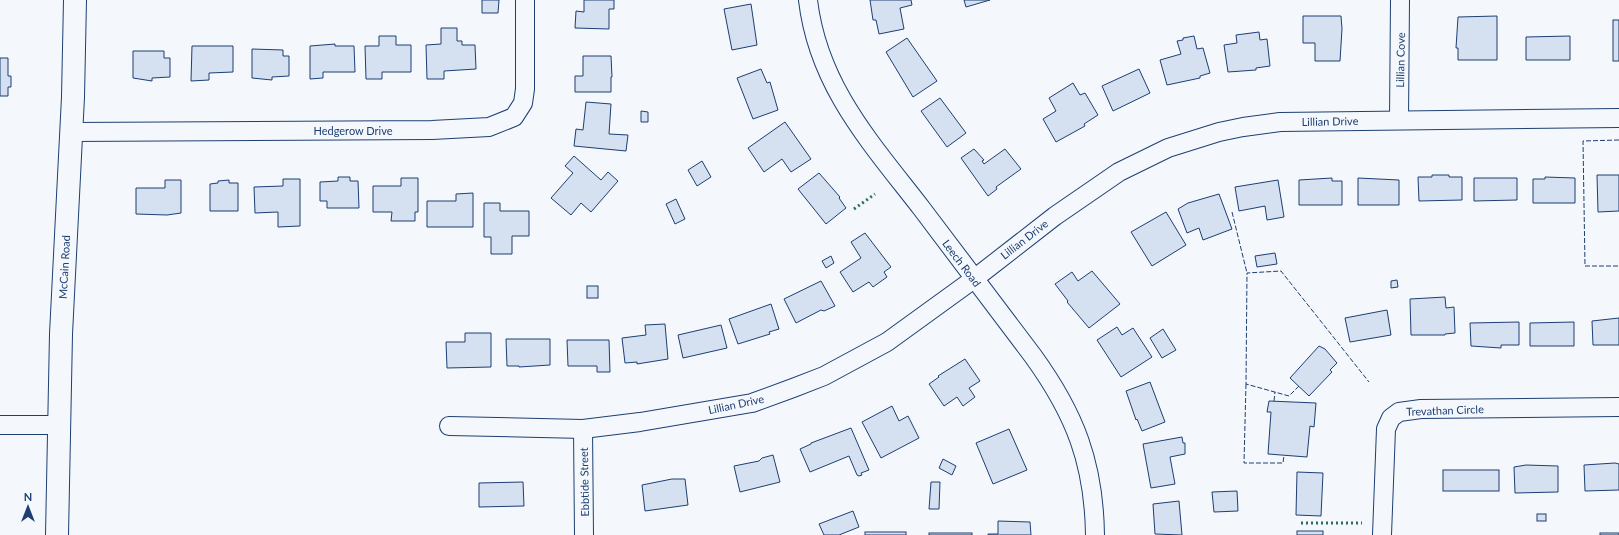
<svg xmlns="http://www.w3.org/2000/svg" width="1619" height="535" viewBox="0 0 1619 535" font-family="Lato,sans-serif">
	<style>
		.building { fill: #d5e0f0; stroke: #1d3f73 }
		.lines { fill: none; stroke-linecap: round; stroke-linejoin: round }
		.minor-casing { stroke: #1d3f73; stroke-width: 20 }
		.tertiary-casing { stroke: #1d3f73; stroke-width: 24 }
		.minor { stroke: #f4f7fb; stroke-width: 18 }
		.tertiary { stroke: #f4f7fb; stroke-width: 22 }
		.hedge { stroke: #2c6c60; stroke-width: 3; stroke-dasharray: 2 3; stroke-linecap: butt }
		.fence { stroke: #1d3f73; stroke-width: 1; stroke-dasharray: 5 2; stroke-linecap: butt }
		.labels { text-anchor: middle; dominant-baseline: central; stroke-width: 3; stroke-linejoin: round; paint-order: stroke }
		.street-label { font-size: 11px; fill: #1d3f73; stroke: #f4f7fb }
	</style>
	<rect width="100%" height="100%" fill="#f4f7fb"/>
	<g class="building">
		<path d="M482,0H499L498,13H482Z"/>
		<path d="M584,0H614V9H609V29L575,28L576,11L584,12Z"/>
		<path d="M870,0H911L912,5L900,8L904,29L879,34L876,20H873Z"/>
		<path d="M964,0H990L966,7Z"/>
		<path d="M751,4L757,45L732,50L724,9Z"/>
		<path d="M1303,16H1341L1342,29L1340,61H1315V43H1303Z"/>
		<path d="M1497,16V60H1458V48H1456L1458,17Z"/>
		<rect x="1613" y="20" width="6" height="41"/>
		<path d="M441,28H457V41H462V45H475L476,69L444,71V79H427L426,45L441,44Z"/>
		<path d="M1259,32L1260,40L1267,39L1270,66L1256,68V70L1228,72L1224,45L1237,43L1236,35Z"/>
		<path d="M379,36H396V45H411V72H382V79H366L365,46H379Z"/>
		<path d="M1194,36L1197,49L1203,48L1210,73L1200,76V78L1167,85L1160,60L1181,54L1177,41L1183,40V38Z"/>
		<path d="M1570,36V60H1526V37Z"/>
		<path d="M907,38L937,81L913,97L886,52Z"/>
		<path d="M335,44V46H354L355,72H323V78L310,79V46Z"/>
		<path d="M192,46H233V72L209,73V80L191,81Z"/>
		<path d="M252,49L283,50V56H289V76L272,77V80L252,78Z"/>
		<path d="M133,51H164V58H170V77L152,78V81L133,78Z"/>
		<path d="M583,56H611L612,77H611V92H575V76H583Z"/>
		<path d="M0,58H8V76H11V87H8V96H0Z"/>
		<path d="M761,69L767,83L770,82L778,110L753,119L737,78Z"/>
		<path d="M1139,69L1150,93L1113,111L1102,86Z"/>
		<path d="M1073,83L1080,95L1085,93L1098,115L1084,124L1085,126L1056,142L1043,119L1056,111L1049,98Z"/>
		<path d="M940,98L966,133L947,147L921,111Z"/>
		<path d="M586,102L611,104L609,134L628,135L626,151L574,146L576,129L583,130Z"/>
		<path d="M641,111L648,112V122H641Z"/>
		<path d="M785,122L811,159L791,172L782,159L764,172L748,148Z"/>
		<path d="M974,149L984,160L982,161L984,164L1005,149L1021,169L996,187L997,189L988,196L961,158Z"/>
		<path d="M574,156L601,180L608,172L618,181L591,212L581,203L571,215L551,198L573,173L565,166Z"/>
		<path d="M702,161L711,177L697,186L688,170Z"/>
		<path d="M819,173L840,197L839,198L846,208L826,224L798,189Z"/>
		<path d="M1432,175H1449V177H1462V200L1419,201L1418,177H1432Z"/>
		<path d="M1597,175H1619V211L1598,212Z"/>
		<path d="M338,177H350V181H358L359,208H327V201H320V182L338,181Z"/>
		<path d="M1545,177L1575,178V203H1533V179H1545Z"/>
		<path d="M401,178H418V212H415V221H391L392,212H373V186H401Z"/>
		<path d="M1332,178V181H1342V205H1299V180Z"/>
		<path d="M1358,178L1399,180V205H1358Z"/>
		<path d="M1474,178H1517V200L1474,201Z"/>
		<path d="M283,179H300V226L278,227V212L255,213L254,187L283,186Z"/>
		<path d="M165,180H181V213L167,215L136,214V188H165Z"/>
		<path d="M229,180V183H238V211H210V184L218,183V181Z"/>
		<path d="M1278,180L1284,217L1267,220L1265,206L1239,211L1235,187Z"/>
		<path d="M473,193V227H427V201H456V194Z"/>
		<path d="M1219,194L1232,229L1203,240L1199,228L1187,233L1178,209L1188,203Z"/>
		<path d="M676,199L685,219L675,224L666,204Z"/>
		<path d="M484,203H500V211H529V236H512V254H491V237H484Z"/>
		<path d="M1166,212L1186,245L1152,266L1131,232Z"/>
		<path d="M865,233L891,267L884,272L887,277L873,287L869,282L853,292L840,272L861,258L851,242Z"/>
		<path d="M1275,253L1277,264L1257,267L1255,256Z"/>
		<path d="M831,256L834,263L826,268L822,261Z"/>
		<path d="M1092,271L1120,304L1089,328L1067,302L1068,301L1055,284L1072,272L1078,281Z"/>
		<path d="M1397,280L1398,287L1391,288V281Z"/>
		<path d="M821,281L835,306L824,311L821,310L796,323L784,299Z"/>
		<rect x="587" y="286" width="11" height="12"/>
		<path d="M1445,297L1446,308L1454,307L1455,333L1445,334V335H1411L1410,299Z"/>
		<path d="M771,304L779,329L769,332L770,334L738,344L729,319Z"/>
		<path d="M1387,310L1391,335L1350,342L1345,318Z"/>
		<path d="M1619,318V345H1593L1592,321Z"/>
		<path d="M1519,322V345H1501V348L1471,346L1470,323Z"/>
		<path d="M1574,322V346H1530V323Z"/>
		<path d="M665,324L668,359L637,364V362L625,363L622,338L646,335L645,325Z"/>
		<path d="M721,325L727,348L683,358L678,335Z"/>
		<path d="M1117,327L1122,335L1133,328L1152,357L1121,377L1097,340Z"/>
		<path d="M1163,329L1176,350L1162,358L1150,338Z"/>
		<path d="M465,333H491V367L447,368L446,342H465Z"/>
		<path d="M506,339H550V365L519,367V366H507Z"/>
		<path d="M567,340H609L610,372H597V366H568Z"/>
		<path d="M1319,346L1325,349L1337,363L1330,370L1332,372L1309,396L1290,378Z"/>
		<path d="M965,359L980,381L969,388L975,397L963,406L957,397L944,406L929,384L939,377L938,376Z"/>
		<path d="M1150,382L1165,422L1142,431L1137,419L1136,420L1126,391Z"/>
		<path d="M1269,401L1316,403L1314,427L1310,426L1307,457L1268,454L1271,412H1267Z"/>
		<path d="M892,406L899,421L908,416L919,438L881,458L862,422Z"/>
		<path d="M851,428L869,470L861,473L862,475L859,476L857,475L849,456L810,472L800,449L811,444V443Z"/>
		<path d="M1009,429L1027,470L993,484L976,443Z"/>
		<path d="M1182,437L1183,443H1185V454L1170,457L1175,484L1151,488L1143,444Z"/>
		<path d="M773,455L780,482L740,492L734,466L759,461L762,458Z"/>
		<path d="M943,459L956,466L952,475L939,468Z"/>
		<path d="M1615,463L1619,464V490L1585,491L1584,465Z"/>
		<path d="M1526,465L1558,466V492L1515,493L1514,467Z"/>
		<rect x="1443" y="470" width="56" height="21"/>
		<path d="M1297,472L1323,473L1321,516L1296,515Z"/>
		<path d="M672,479H685L688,505L645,511L642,485Z"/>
		<path d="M523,482L524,506L479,507V483Z"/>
		<path d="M931,482H940L939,509H929Z"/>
		<path d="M1237,491L1238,511L1214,512L1212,492Z"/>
		<path d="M1179,501L1182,535L1155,534L1153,504Z"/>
		<path d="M853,511L859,527L839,535H824L819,524Z"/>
		<rect x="1537" y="514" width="9" height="7"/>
		<path d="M998,521L1030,522L1031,535H988V534H998Z"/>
		<rect x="1297" y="531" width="26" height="4"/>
		<rect x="865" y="532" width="41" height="3"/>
		<rect x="929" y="533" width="43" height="2"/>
		<rect x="1600" y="533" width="19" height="2"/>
	</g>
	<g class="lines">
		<defs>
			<g id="minor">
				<path d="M808,0C818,86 871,143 922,209C959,258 996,307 1033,356C1075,414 1094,463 1095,535"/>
				<path d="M1399,120L1400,0"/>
				<path d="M71,132L432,130L489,127L514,117L523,103L525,89V0"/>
				<path d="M0,425H58"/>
				<path d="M449,426L583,429L640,422L752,403L793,388L824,376L887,342L974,279L1055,216L1119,172L1168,148L1219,132L1243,127L1280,122L1619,118"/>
				<path d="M583,429L584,535"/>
				<path d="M1382,535L1386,429L1391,418L1399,412L1421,409L1619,407"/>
			</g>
			<path id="tertiary" d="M57,535L61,334L73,97L75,0"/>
		</defs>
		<use href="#minor" class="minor-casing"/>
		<use href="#tertiary" class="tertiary-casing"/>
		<use href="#minor" class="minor"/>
		<use href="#tertiary" class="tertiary"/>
		<g class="hedge">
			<path d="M854,209L875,194"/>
			<path d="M1301,523H1362"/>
		</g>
		<g class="fence">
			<path d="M1619,140L1583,141L1585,266H1619"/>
			<path d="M1232,212L1247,273"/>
			<path d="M1246,384L1244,463H1283L1284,455"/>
			<path d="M1299,386L1289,396L1246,384L1247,273L1281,271L1369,382"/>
			<path d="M1274,401L1275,392"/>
		</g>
	</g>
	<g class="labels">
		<g class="street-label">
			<text transform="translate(1400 60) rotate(-89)">Lillian Cove</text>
			<text transform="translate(1330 121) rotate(-1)">Lillian Drive</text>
			<text x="353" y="130">Hedgerow Drive</text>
			<text transform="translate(1024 239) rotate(-38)">Lillian Drive</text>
			<text transform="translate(962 263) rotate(53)">Leech Road</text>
			<text transform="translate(64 267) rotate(-87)">McCain Road</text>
			<text transform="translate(736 404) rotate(-12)">Lillian Drive</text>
			<text transform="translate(1445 410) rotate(-2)">Trevathan Circle</text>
			<text transform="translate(584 482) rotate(-91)">Ebbtide Street</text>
		</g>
	</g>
	<g transform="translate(28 507)" stroke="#f4f7fb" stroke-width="3" paint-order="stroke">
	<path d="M0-3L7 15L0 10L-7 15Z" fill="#1d3f73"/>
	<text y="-6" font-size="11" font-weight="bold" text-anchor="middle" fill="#1d3f73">N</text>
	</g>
</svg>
